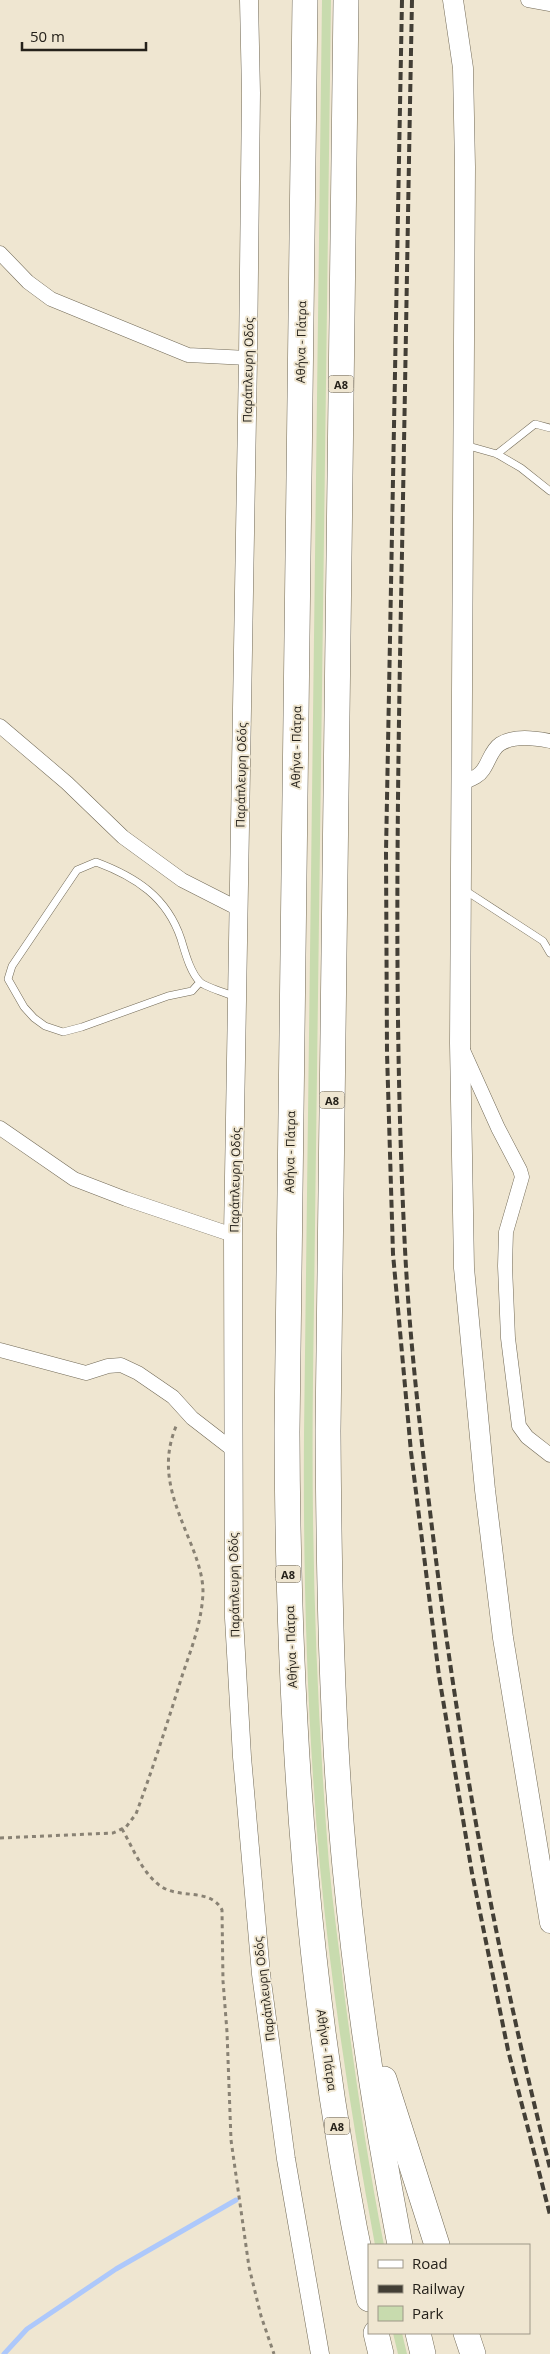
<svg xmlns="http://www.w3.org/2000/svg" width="550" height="2354" viewBox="0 0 550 2354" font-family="'Open Sans',sans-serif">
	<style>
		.green { fill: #c8dbae }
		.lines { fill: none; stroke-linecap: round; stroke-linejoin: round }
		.stream { stroke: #adc8fb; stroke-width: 5 }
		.service-casing { stroke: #716956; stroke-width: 8 }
		.minor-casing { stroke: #716956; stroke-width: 15 }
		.tertiary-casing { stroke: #716956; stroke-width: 19 }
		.secondary-casing { stroke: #716956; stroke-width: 21 }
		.motorway-casing { stroke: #716956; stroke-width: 26 }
		.path { stroke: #898274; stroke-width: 3; stroke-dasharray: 4 4; stroke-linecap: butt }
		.service { stroke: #fff; stroke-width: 7 }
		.minor { stroke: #fff; stroke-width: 14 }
		.tertiary { stroke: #fff; stroke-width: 18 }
		.secondary { stroke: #fff; stroke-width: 20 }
		.motorway { stroke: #fff; stroke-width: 25 }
		.rail { stroke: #433f36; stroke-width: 4; stroke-dasharray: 8 4; stroke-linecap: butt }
		.labels { text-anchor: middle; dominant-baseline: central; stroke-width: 4; stroke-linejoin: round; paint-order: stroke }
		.shield { fill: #efe6d1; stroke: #625c51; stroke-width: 1 }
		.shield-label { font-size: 11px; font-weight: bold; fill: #25211a }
		.street-label { font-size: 12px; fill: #25211a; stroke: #efe6d1 }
	</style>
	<rect width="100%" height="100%" fill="#efe6d1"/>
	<g class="green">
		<path d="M322,0H331L313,1379C311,1541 316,1703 329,1864C333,1909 340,1954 345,1999C356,2081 368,2164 384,2245H375C352,2121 332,1994 320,1867C307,1723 303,1577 304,1433Z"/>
		<path d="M393,2333H402L407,2354H398Z"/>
	</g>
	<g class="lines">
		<path class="stream" d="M4,2354L27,2329L116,2269L236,2200"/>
		<defs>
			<g id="service">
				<path d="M465,445L497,454L521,468L550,491"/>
				<path d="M497,454L535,424L550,428"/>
				<path d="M463,889L543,941L550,953"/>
				<path d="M200,982L192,991L168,996L82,1027L63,1032L45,1026L34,1018L24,1007L8,979L12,966L77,870L96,862C136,877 167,897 181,939C185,952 190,972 200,982C207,988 227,993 236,997"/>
			</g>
			<g id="minor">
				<path d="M528,0L550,4"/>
				<path d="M0,253L28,282L51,299L188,355L248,358"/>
				<path d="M0,726L67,783L123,837L182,880L239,909"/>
				<path d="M460,784C468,780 478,778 483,770C489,762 491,750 500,744C515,735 534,738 550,741"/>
				<path d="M462,1048L498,1128L520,1170L522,1177L506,1232L505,1266L508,1338L519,1426L527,1437L550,1455"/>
				<path d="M0,1128L74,1179L126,1199L233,1235"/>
				<path d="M0,1350L86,1373L108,1366L121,1365L138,1373L173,1397L192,1418L232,1449"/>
			</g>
			<path id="tertiary" d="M249,0L251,93L248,358L233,1235L234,1618L242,1757L261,1974L286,2159L320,2354"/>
			<path id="secondary" d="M453,0L463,68L465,167L460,1043L464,1268L485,1490L503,1638L550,1923"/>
			<g id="motorway">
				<path d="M305,0L287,1432C288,1722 307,2014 369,2299"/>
				<path d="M346,0L328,1431C329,1576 331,1722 345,1867C357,1993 376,2120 400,2245"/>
				<path d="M384,2079L437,2245"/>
				<path d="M376,2333L381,2354"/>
				<path d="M418,2333L423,2354"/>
				<path d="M466,2333L473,2354"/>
			</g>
		</defs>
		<use href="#service" class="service-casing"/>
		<use href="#minor" class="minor-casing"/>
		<use href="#tertiary" class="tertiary-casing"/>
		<use href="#secondary" class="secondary-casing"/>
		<use href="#motorway" class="motorway-casing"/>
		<g class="path">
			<path d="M122,1829C133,1848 143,1875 162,1887C181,1899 211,1888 222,1910L223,1981L227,2032L231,2140L249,2267L261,2316L274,2354"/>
			<path d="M0,1838L113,1833L126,1827L136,1814C153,1768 168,1721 183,1673C192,1647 202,1621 203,1592C203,1576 197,1559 191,1544C174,1502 158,1468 177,1424"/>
		</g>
		<use href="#service" class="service"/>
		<use href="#minor" class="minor"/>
		<use href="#tertiary" class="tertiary"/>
		<use href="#secondary" class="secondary"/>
		<use href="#motorway" class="motorway"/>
		<g class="rail">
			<path d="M402,0L386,852L387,1053L393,1254L411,1452L439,1676L472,1873L508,2050L550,2215"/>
			<path d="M412,0C408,201 405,402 401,603C397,818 394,1034 405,1249C410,1348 422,1446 434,1544C460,1754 498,1963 550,2168"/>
		</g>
	</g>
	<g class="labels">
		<g class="shield">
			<rect x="328.5" y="375.5" width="25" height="17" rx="4"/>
			<rect x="319.5" y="1091.5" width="25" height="17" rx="4"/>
			<rect x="275.5" y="1565.5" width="25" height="17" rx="4"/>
			<rect x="324.5" y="2117.5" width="25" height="17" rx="4"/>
		</g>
		<g class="shield-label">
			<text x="341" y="384">Α8</text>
			<text x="332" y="1100">Α8</text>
			<text x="288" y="1574">Α8</text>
			<text x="337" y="2126">Α8</text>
		</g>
		<g class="street-label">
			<text transform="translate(301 342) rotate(-89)">Αθήνα - Πάτρα</text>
			<text transform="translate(248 370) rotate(-89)">Παράπλευρη Οδός</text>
			<text transform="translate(296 747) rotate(-89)">Αθήνα - Πάτρα</text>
			<text transform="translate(241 775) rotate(-89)">Παράπλευρη Οδός</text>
			<text transform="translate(290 1152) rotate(-89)">Αθήνα - Πάτρα</text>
			<text transform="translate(235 1180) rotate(-89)">Παράπλευρη Οδός</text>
			<text transform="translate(234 1585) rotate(-91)">Παράπλευρη Οδός</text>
			<text transform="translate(291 1647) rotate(-92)">Αθήνα - Πάτρα</text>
			<text transform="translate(264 1989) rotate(-97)">Παράπλευρη Οδός</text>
			<text transform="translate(327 2050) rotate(82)">Αθήνα - Πάτρα</text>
		</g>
	</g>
	<rect x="368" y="2244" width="162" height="90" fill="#efe6d1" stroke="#9e9788"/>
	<rect x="378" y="2260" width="25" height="8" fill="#ffffff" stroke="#9e9788"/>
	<text x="412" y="2269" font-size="15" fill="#25211a">Road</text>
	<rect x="378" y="2285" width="25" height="8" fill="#433f36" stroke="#9e9788"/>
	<text x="412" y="2294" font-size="15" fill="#25211a">Railway</text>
	<rect x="378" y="2306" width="25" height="15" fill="#c8dbae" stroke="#9e9788"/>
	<text x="412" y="2319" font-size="15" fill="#25211a">Park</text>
	<path d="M22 42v8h124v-8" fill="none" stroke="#25211a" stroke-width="2.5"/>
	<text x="30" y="42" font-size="15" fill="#25211a" stroke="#efe6d1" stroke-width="4" paint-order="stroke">50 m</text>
</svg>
